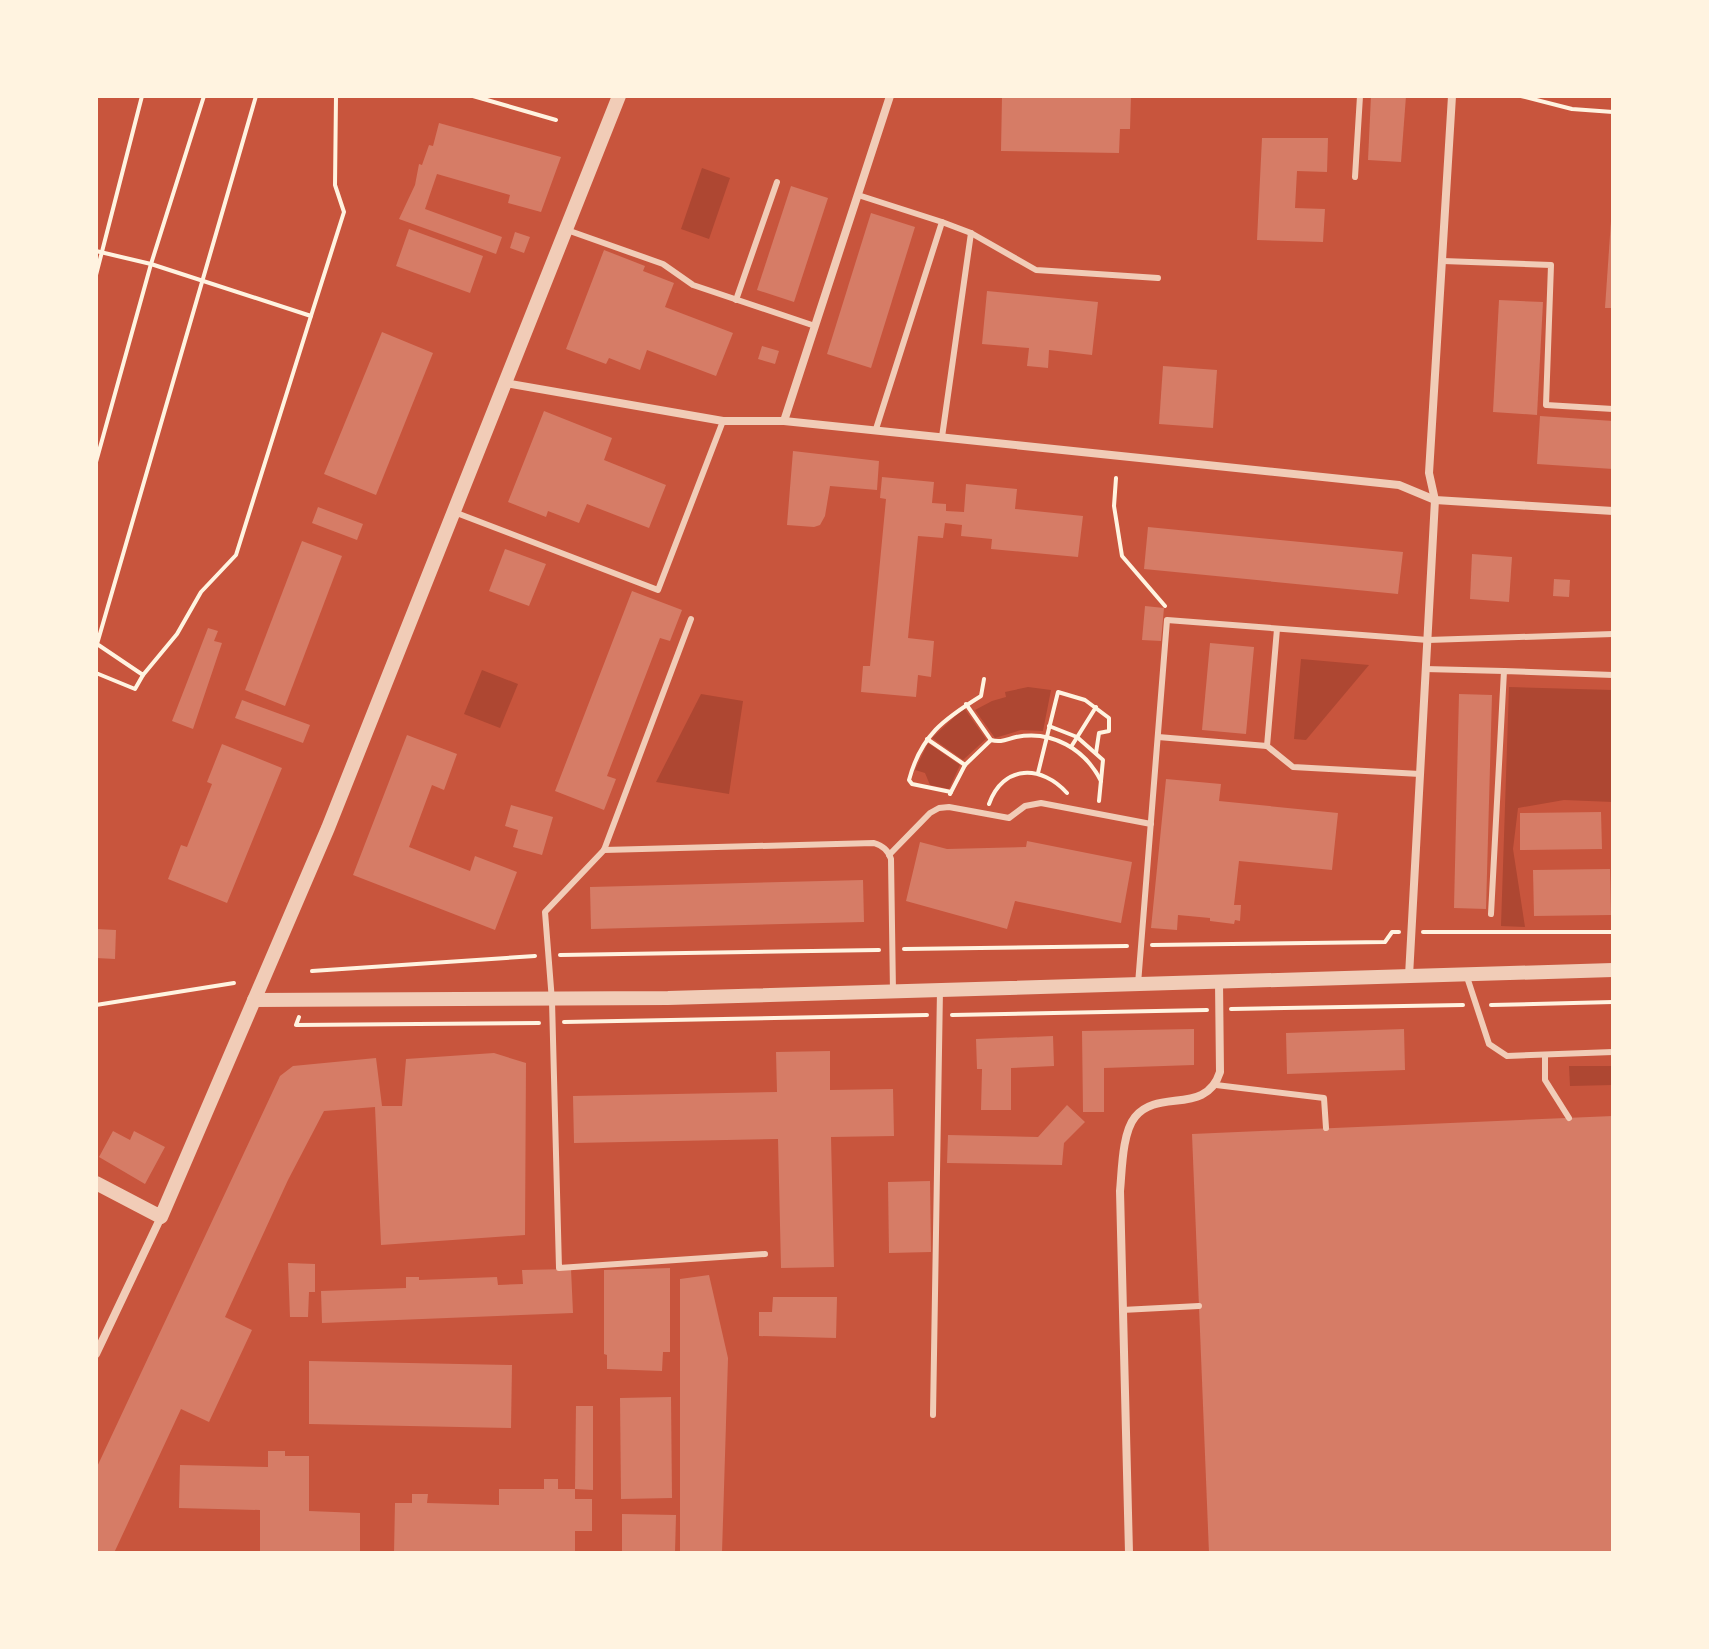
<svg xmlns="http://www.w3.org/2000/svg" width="1709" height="1649" viewBox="0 0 1709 1649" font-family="'PT Sans Narrow',sans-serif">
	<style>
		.green { fill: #ae4732 }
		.building { fill: #d67c66 }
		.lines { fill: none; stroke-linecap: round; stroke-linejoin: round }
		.path { stroke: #fff3e0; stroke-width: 4 }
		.service { stroke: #f1ccb7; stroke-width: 6 }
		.minor { stroke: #f1ccb7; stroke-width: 8 }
		.tertiary { stroke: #f1ccb7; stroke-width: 14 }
	</style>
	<rect width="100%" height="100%" fill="#c8553d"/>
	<g class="green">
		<path d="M702,168L730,178L709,239L681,229Z"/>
		<path d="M1301,659L1369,665L1306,740L1294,739Z"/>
		<path d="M482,670L518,684L500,728L464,714Z"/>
		<path d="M1028,687L1051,690L1043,731L1021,730L995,738L975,710L992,701L1006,697L1005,692Z"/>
		<path d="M1509,687L1613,690V802L1564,800L1518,808L1513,849L1525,927L1501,926Z"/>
		<path d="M701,694L743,701L729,794L656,782Z"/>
		<path d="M964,708L986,739L963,760L932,738Z"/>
		<path d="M928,743L960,765L949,789L930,785L925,773L915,770Z"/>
		<path d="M1569,1066H1613V1085L1570,1086Z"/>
	</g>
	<g class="building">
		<path d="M1002,96H1131L1130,129H1120L1119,153L1001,151Z"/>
		<path d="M1371,96H1406L1401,162L1368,160Z"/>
		<path d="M439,123L561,157L541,212L508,203L510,195L437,174L425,209L502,237L496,254L399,219L415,185L419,164L422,165L429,145L433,146Z"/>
		<path d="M1262,138H1328L1327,172L1297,171L1295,208L1325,209L1323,242L1257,240Z"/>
		<path d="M791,186L828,198L794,302L757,290Z"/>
		<path d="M871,213L915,227L871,368L827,354Z"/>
		<path d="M1611,221L1613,222V308H1605Z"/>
		<path d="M409,229L483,256L470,293L396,266Z"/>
		<path d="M515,232L530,237L524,253L510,248Z"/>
		<path d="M604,250L645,266L643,271L674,283L665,307L733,333L716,376L647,350L640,370L609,358L606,364L566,349Z"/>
		<path d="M987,291L1098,302L1092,355L1049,350L1048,368L1038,367L1027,366L1029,348L982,344Z"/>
		<path d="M1499,300L1543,302L1537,415L1493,412Z"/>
		<path d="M382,332L433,353L376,495L324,474Z"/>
		<path d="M762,346L779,351L775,364L758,359Z"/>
		<path d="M1163,366L1217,370L1213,428L1159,424Z"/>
		<path d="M544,411L612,438L604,460L666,485L649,528L587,504L579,523L548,511L546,517L508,502Z"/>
		<path d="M1540,416L1613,421V469L1537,464Z"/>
		<path d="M793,451L879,461L877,490L830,486L825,516L820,525L814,527L787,525Z"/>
		<path d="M882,477L934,482L932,503L946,504V511L964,512L966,484L1017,489L1015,509L1083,516L1078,557L991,549L992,539L961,536L962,525L945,523L943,538L918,536L908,638L934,641L931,677L918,675L916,697L861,692L863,666H870L886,499L880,498Z"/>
		<path d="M318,507L363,524L357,540L312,523Z"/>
		<path d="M1148,527L1403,552L1398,594L1144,569Z"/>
		<path d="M302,541L342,556L285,706L245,690Z"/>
		<path d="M505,549L546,564L529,606L489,591Z"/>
		<path d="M1472,554L1512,557L1509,602L1470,599Z"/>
		<path d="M1554,579L1570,580L1569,597L1553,596Z"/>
		<path d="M632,591L682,610L670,641L660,638L607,776L616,779L604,810L555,791Z"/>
		<path d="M1145,606L1164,608L1161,641L1142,640Z"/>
		<path d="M208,628L218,631L214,641L222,643L193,729L172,721Z"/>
		<path d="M1210,643L1254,647L1246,734L1202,730Z"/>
		<path d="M1459,694L1492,695L1486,909L1454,908Z"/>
		<path d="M242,700L310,725L303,743L235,718Z"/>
		<path d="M407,735L457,754L444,790L432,785L409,847L470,871L475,856L517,872L495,930L353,875Z"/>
		<path d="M222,744L282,768L227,903L168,879L181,845L187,847L212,784L207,782Z"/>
		<path d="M1166,779L1221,784L1219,801L1338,813L1332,870L1239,861L1234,905H1241L1240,921L1235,920L1234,924L1210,921V918L1178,915L1177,930L1151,928Z"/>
		<path d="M511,805L553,817L542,855L513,847L518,830L505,826Z"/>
		<path d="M1601,812L1602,849L1520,850V813Z"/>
		<path d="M1027,841L1132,862L1121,923L1015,901L1007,929L906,901L920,842L947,849L1026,847Z"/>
		<path d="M1610,869L1611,915L1534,916L1533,870Z"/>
		<path d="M863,880L864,922L591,929L590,887Z"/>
		<path d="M96,929L116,930L115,959L96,958Z"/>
		<path d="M1194,1029V1065L1104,1068V1112H1083L1082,1031Z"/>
		<path d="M1404,1029L1405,1070L1287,1074L1286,1033Z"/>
		<path d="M1053,1036L1054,1066L1011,1068V1110H981L982,1069H977L976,1039Z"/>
		<path d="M830,1051V1090L893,1089L894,1136L831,1137L834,1267L781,1268L778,1139L574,1143L573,1096L777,1092L776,1052Z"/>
		<path d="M494,1053L526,1063L525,1235L381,1245L375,1107L324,1111L288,1180L225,1317L252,1330L209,1422L181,1409L114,1553H96V1469L280,1076L293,1066L376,1058L382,1106H402L406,1059Z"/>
		<path d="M1067,1105L1085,1122L1064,1143L1062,1165L947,1163L948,1135L1038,1137Z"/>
		<path d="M1613,1116V1553H1209L1192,1134Z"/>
		<path d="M113,1131L130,1140L134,1131L165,1147L145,1184L99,1157Z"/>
		<path d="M930,1181L931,1252L889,1253L888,1182Z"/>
		<path d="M288,1263L315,1264V1292H309L308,1317H290Z"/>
		<path d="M670,1268V1352H663L662,1371L607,1369V1355L604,1354V1270Z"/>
		<path d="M571,1269L573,1313L322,1323L321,1291L406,1288V1277H419V1280L497,1277L498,1285L523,1284L522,1270Z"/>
		<path d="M709,1275L728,1358L722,1553H680V1279Z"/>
		<path d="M773,1297H837L836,1338L759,1336V1312H772Z"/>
		<path d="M309,1361L512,1365L511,1428L309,1424Z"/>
		<path d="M671,1397L672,1498L621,1499L620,1398Z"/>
		<path d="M576,1406H593V1490L575,1489Z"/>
		<path d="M268,1451H285V1456H309V1511L360,1513V1553H260V1510L179,1508L180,1465L268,1467Z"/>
		<path d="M544,1479H558V1489H575V1499H592V1531H575V1553H394L395,1503H412V1494H428L427,1503L499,1505V1489H544Z"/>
		<path d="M622,1514L676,1515L675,1553H622Z"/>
	</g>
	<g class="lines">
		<g class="path">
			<path d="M256,96L97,644L143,675L177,634L201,592L236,555L311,316"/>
			<path d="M473,96L556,120"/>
			<path d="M1521,96L1572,109L1613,112"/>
			<path d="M96,251L151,264L311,316L344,212L335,185L336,96"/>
			<path d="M96,275L142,96"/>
			<path d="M96,462L151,264L204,96"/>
			<path d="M1116,478L1114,506L1122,556L1165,606"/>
			<path d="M96,673L135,689L143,675"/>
			<path d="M966,704L991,740C1001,743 1007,739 1016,737C1052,730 1085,749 1101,781"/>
			<path d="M1049,726L1077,737L1103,760L1099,801"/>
			<path d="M927,739L965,765"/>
			<path d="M1071,747L1096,707"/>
			<path d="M1038,773L1058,692L1085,700L1109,718V731L1099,733L1096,753"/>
			<path d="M951,792L912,784L909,780C921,735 944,719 981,696L984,679"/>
			<path d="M950,794L965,765L991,740"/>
			<path d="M989,804C1003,764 1042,765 1067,793"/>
			<path d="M1423,932H1613"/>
			<path d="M1152,945L1385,942L1392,932H1399"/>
			<path d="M904,949L1127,946"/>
			<path d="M560,955L879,950"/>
			<path d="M312,971L535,956"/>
			<path d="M96,1005L234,983"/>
			<path d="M1491,1005L1613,1002"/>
			<path d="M1231,1009L1463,1005"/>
			<path d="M952,1015L1207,1010"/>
			<path d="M299,1017L296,1025L539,1023"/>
			<path d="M564,1022L927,1015"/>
		</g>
		<g class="service">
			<path d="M1355,177L1360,96"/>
			<path d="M858,195L942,222L876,429"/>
			<path d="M942,222L971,233L1036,270L1158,278"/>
			<path d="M567,230L663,264L693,285L815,326"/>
			<path d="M1443,261L1551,265L1546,405L1613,409"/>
			<path d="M736,300L777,182"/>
			<path d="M942,437L971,233"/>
			<path d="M454,512L658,590L723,421"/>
			<path d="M691,619L604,850L545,912L552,1001L559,1268L765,1254"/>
			<path d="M1425,669L1504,671"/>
			<path d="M1158,737L1267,746L1293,767L1420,774"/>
			<path d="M1267,746L1277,629"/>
			<path d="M604,850L874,843C883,846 888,850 891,859L893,992"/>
			<path d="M889,855L930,813L939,808L949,807L1009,818L1025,806L1041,803L1151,824"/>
			<path d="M1491,914L1504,671L1613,675"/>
			<path d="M1466,974L1489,1044L1507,1056L1613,1052"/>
			<path d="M1138,984L1167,620L1428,640L1613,634"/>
			<path d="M1545,1055V1080L1569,1118"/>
			<path d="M1216,1085L1324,1098L1326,1128"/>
			<path d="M1122,1310L1199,1306"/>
			<path d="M933,1415L940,990"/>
		</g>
		<g class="minor">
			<path d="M505,383L723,421H784L1399,485L1435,500L1613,511"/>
			<path d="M784,421L890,96"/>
			<path d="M1409,976L1435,500L1429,473L1452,96"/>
			<path d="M96,1354L161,1217"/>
			<path d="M1129,1553L1120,1191C1122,1171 1122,1133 1135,1117C1158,1088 1206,1116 1220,1072L1219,982"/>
		</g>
		<g class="tertiary">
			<path d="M254,1000L668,998L1613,970"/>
			<path d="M96,1183L161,1217L328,828L619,96"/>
		</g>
	</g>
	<rect width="1709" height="1649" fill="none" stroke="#fff3e0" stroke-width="196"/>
</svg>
